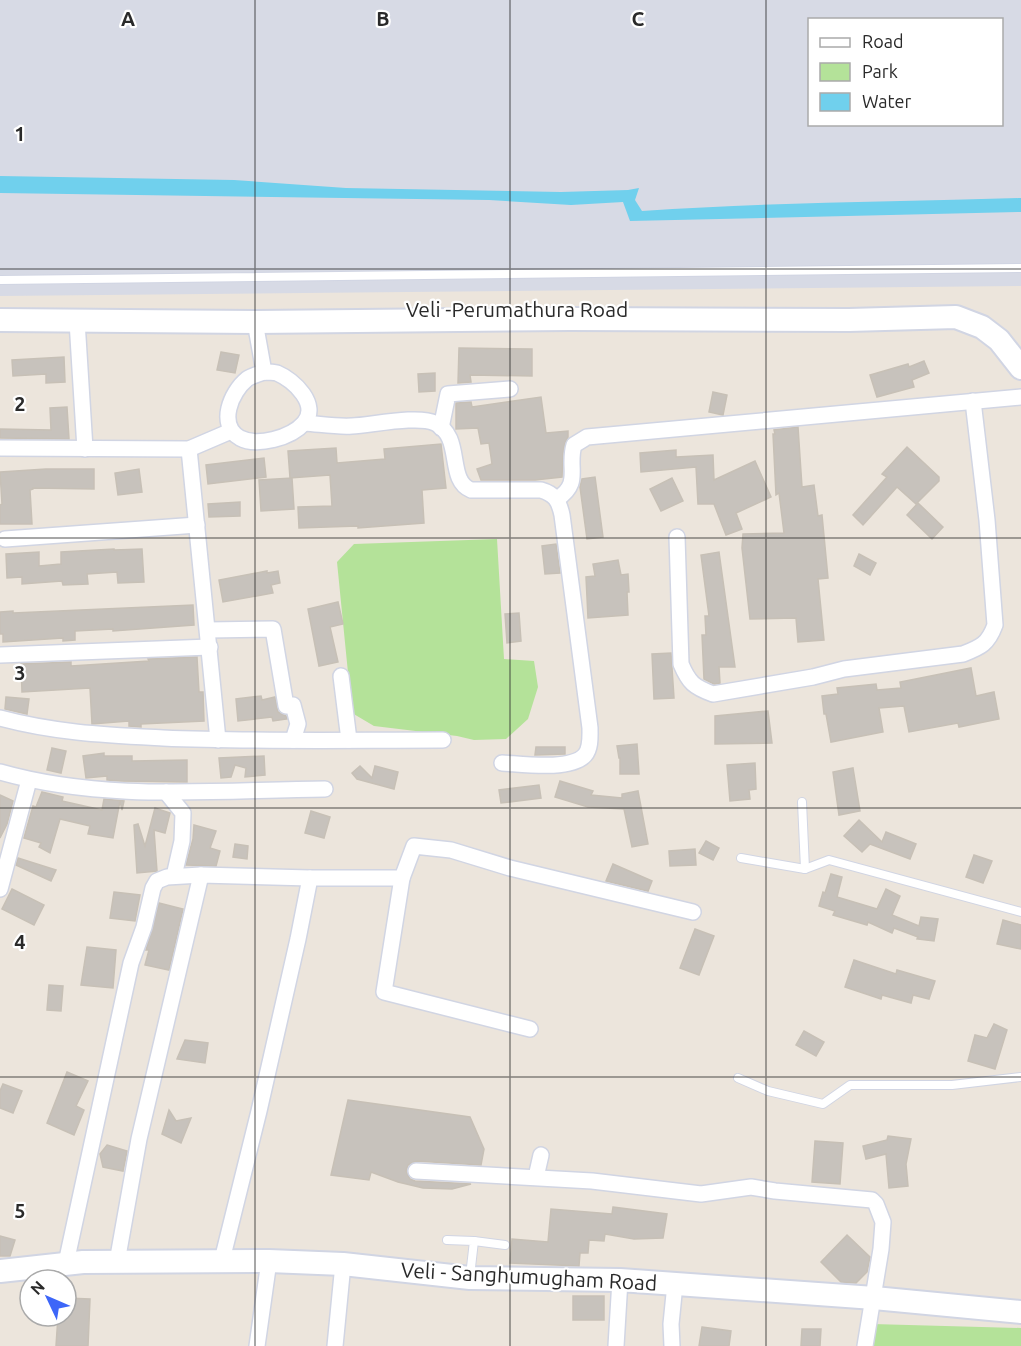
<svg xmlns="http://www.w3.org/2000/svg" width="1021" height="1346" viewBox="0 0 1021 1346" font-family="Ubuntu,sans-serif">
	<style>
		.airport { fill: #d7dae5; fill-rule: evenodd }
		.green { fill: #b4e299 }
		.water { fill: #70d0ed }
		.building { fill: #c7c2bc; stroke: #c7c0b6; stroke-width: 1.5 }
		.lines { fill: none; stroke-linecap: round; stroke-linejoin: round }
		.service-casing { stroke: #d1d5e3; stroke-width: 10 }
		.minor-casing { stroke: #d1d5e3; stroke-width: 18 }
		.secondary-casing { stroke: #d1d5e3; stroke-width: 26 }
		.service { stroke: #fff; stroke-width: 8 }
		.minor { stroke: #fff; stroke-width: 15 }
		.secondary { stroke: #fff; stroke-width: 22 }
		.grid { fill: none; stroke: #2a2a2a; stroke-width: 1.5; stroke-opacity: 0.55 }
		.labels { text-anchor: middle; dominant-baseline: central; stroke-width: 4.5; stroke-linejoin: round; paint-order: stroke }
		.street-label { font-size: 21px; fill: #2a2a2a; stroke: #fff }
		.grid-label { font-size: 20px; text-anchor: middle; font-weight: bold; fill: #2a2a2a; stroke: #fff; stroke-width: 4.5; stroke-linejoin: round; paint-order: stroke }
	</style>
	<rect width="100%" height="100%" fill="#ece5dc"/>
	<path class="airport" d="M0,0H1021V286L0,296ZM810,20H1002V124H810Z"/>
	<g class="green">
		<path d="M497,539L504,659L534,661L538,687L528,719L506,739L474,740L457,736L374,726L352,713L337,562L354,544Z"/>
		<path d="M872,1324L1021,1328V1346H869Z"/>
	</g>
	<path class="water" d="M0,176L234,180L346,188L561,192L628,190L639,188L635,200L642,211C768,202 895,202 1021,198V212L630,221L623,202L571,205L489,200L0,193Z"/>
	<g class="building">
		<path d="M459,348L532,349V376L470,375L471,382L458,383Z"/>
		<path d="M221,352L239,355L235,373L217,370Z"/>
		<path d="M64,357L65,382L46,383V374L13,376L12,360Z"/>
		<path d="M924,361L929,373L912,380L914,387L877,397L870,375L908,364L909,367Z"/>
		<path d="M435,373V391L419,392L418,374Z"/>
		<path d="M713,392L727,395L723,415L709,412Z"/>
		<path d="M541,397L546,433L568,431V437L565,443L563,453L562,477L535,480H481L477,469L492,464L489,443L481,444L478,428L456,429V403L471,402L472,407Z"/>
		<path d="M67,407L69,439L0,438V429L51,430L50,408Z"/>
		<path d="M798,427L802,487L814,485L818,516L822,515L828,578L818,579L824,640L798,642L796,618L750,619L742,548L743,534L784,533L779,493L776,495L773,434H775L774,430Z"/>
		<path d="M441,444L446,488L422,490L424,523L358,528V526L299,528L298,507L332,506L330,475L290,478L288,451L336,448L337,463L385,459L384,449Z"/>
		<path d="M907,447L939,477V481L916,504L897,487L863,525L853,515L887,477L882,474Z"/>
		<path d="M676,450V457L713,455L714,480L755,461L771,497L736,513L742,529L726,535L714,504H698L696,467L641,472L640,453Z"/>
		<path d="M264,458L266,477L208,484L206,465Z"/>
		<path d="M46,469H94V489L33,488V489L30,490L32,524H0V505L2,504L0,472Z"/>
		<path d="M139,469L142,492L118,495L115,473Z"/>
		<path d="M595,477L603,537L587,539L580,487L582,479Z"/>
		<path d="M292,478L294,509L261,511L259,480Z"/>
		<path d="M672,478L683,501L661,511L650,489Z"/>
		<path d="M240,502V516L209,517L208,504Z"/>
		<path d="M918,503L943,527L932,539L907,515Z"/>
		<path d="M556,544L560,573L545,574L542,546Z"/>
		<path d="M114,549V550L142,549L144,582L118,583L117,572L87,574L88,584L63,585L62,581L22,584V577L7,578L6,554L39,552V566L61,564V552Z"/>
		<path d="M719,552L735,667H719L720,683L714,684L704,679L702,635H706L705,616H709L701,555Z"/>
		<path d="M859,554L876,563L870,575L854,566Z"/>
		<path d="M618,560L621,575L628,574L629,592H627L628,615L588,618L586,577L595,576L593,564Z"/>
		<path d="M267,571V573L278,571L280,583L271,585L273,593L223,602L219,580Z"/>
		<path d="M338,602L343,624L330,627L338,662L319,666L308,609Z"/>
		<path d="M193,605L194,625L113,631V629L75,631V640L63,641V638L3,642V634H0V612L13,611V613Z"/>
		<path d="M519,613L521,641L507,643L505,614Z"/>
		<path d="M671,653L674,698L654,699L652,654Z"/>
		<path d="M197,657L199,692H203L204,721L141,724V727L129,726V721L92,724L90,688L22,692L21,664L71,662V666L149,661L148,659Z"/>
		<path d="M971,668L976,696L994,692L999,719L959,727L958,723L909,732L904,706L879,708L883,732L831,742L826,714H824L822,696L838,694L837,688L876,684L877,690L901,688L900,682Z"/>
		<path d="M261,696L262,700L275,697L278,712L286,716L287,719L273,721L272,717L238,721L236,699Z"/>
		<path d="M6,697L29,699L27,714L5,709Z"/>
		<path d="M768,711L772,743L715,744V716Z"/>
		<path d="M637,744L639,774H620V758H619L617,746Z"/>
		<path d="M536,747H565V754L535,755Z"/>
		<path d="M52,748L66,751L61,773L47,770Z"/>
		<path d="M104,753V756H132V761L187,760V782L121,781L107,780V776L86,778L83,756Z"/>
		<path d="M264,756L265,775L245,777L246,768L235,765L231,777L221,778L219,758Z"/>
		<path d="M755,763L756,789L749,790L750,799L730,801L727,765Z"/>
		<path d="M360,766L372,778L375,766L398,772L394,789L357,779L352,773Z"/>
		<path d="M853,768L860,811L839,815L833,772Z"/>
		<path d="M560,781L593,791L591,795L622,798V794L638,791L648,844L632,847L624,809L588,807L555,797Z"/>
		<path d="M539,785L541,798L501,803L499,790Z"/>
		<path d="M42,792L63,797L62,801L102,810L104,799L124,801L122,810L120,801L113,838L88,834L90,826L60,819L50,853L39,847L41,843L24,838L33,806L36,807Z"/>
		<path d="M0,795L13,801L7,824L0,838Z"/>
		<path d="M155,808L170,813L165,833L154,830L157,871L137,873L134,825L138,824L145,846Z"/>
		<path d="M311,811L330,817L324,838L305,833Z"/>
		<path d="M859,820L882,842L886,832L916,844L910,859L870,844L862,852L844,836Z"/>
		<path d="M194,825L216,831L210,848L220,851L216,866L186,865L193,839Z"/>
		<path d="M706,841L719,848L713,860L699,853Z"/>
		<path d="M235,844L248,846L247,859L233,857Z"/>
		<path d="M695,849L696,865L670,866L669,851Z"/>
		<path d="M974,855L992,861L983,883L966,877Z"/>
		<path d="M18,858L56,870L51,881L16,865Z"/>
		<path d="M613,864L652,881L648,891L606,881Z"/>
		<path d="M831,874L842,877L837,897L877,909L886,889L900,896L892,915L919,926L921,917L938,919L934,941L917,939L918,937L894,928L892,933L868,922L867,925L833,915L835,911L819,906L823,892L825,893Z"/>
		<path d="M12,889L44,905L34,925L2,909Z"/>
		<path d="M114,892L140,895L135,921L110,918Z"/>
		<path d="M159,903L183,909L169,970L145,965L149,950H146Z"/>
		<path d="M1003,920L1021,925V949L997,944Z"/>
		<path d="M695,929L714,936L699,975L680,968Z"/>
		<path d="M87,947L116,950L113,988L81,985Z"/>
		<path d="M854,960L896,974L897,970L935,981L929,999L913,995L911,1003L882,995L881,999L845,987Z"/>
		<path d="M49,985L63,986L61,1011L47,1010Z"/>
		<path d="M994,1024L1007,1030L995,1069L968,1061L975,1035L987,1038Z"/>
		<path d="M804,1031L824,1042L816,1056L796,1045Z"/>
		<path d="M185,1040L208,1043L205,1063L177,1059Z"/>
		<path d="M67,1072L88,1081L76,1106L84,1110L74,1135L47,1123Z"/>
		<path d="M3,1084L22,1091L13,1113L0,1108V1091Z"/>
		<path d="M348,1100L470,1117L484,1149L481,1165L416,1161L408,1165L406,1171L410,1179L415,1181L471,1184L452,1189L423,1188L398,1182L371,1172L369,1180L331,1175Z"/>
		<path d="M169,1110L176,1121L191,1118L181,1143L162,1134Z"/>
		<path d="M888,1136L911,1139L906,1164L908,1186L889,1188L886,1154L866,1159L863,1146L887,1140Z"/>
		<path d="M815,1141L843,1143L840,1184L812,1182Z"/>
		<path d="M107,1145L127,1151L123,1171L103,1167L100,1154Z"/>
		<path d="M613,1207L667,1214L663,1238L634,1239L605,1234L604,1241L589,1240L588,1253H580L579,1266L510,1263L512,1239L548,1242L551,1209L612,1214Z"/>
		<path d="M847,1235L870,1257L867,1272L856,1283L841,1282L821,1262Z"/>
		<path d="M0,1236L15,1240L10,1256H0Z"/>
		<rect x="573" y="1296" width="31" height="24"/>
		<path d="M66,1298L90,1299L88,1346H56L58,1316H66Z"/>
		<path d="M702,1327L731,1331L729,1346H699Z"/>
		<path d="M802,1329H821L820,1346H801Z"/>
	</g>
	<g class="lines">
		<defs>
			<g id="service">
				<path d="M0,280L1021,268"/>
				<path d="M802,802L805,869"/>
				<path d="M741,858L805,869L829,860L1021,912"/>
				<path d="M738,1078L768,1091L823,1104L850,1085H952L1021,1077"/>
				<path d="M447,1240L474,1241L470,1276"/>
				<path d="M474,1241L505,1245"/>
			</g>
			<g id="minor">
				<path d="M77,321L85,449"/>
				<path d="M255,322L264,372"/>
				<path d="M264,372C268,372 273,372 277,373C294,380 320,405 304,423C291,438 257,447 240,438C217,425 231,392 247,379C251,376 258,374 264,372Z"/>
				<path d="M305,423C320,424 336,427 352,426C372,425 418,415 435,423C464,437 446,480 471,490H541C555,494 559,501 562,515L590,728C590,736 591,748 585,755C571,771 522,764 502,763"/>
				<path d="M441,428L448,394L510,389"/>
				<path d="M0,448L189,449L231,431"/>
				<path d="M189,449L218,740"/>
				<path d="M557,499C582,483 567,468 574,445L587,437L1021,397"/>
				<path d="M677,537L681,664C689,683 694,687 713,694L813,677L844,669L963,654C981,647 988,644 995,625L987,520L973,401"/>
				<path d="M5,539L197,525"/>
				<path d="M208,630L273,629L286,706L293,705L298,724L293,740"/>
				<path d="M0,655L210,647"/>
				<path d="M341,676L349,740"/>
				<path d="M0,718C56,733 106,735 163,738C256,742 350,740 443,740"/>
				<path d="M0,772C105,802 217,790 325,789"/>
				<path d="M166,792L183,813L182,841L174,876"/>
				<path d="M402,878L384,992L530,1029"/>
				<path d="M0,889L29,780"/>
				<path d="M416,1171L592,1181L701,1194L751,1187L775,1191L872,1200L876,1204L883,1222L881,1249L865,1346"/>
				<path d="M536,1177L541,1155"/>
				<path d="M222,1260L259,1111L298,939L310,878H402L414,846L451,850L510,868L693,912"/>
				<path d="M117,1262L139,1139L201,875"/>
				<path d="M66,1263L131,963L144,927L153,888L157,881L167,877L201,875L310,878"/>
				<path d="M257,1346L269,1261"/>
				<path d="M335,1346L343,1264"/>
				<path d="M616,1346L620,1280"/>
				<path d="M672,1346L671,1324L675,1284"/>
			</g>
			<g id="secondary">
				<path d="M0,320L255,322L570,319L849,320L956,317L982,327L999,340L1021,368"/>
				<path d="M0,1271L83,1262L269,1261L343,1264L470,1278L620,1280L874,1298L1021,1312"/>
			</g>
		</defs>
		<use href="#service" class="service-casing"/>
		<use href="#minor" class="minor-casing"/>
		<use href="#secondary" class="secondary-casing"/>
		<use href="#service" class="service"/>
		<use href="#minor" class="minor"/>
		<use href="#secondary" class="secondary"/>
	</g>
	<path class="grid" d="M255,0V1346M510,0V1346M766,0V1346M0,269H1021M0,538H1021M0,808H1021M0,1077H1021"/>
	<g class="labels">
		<g class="street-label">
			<text x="517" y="309">Veli -Perumathura Road</text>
			<text transform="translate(529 1276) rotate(3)">Veli - Sanghumugham Road</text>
		</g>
	</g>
	<g class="grid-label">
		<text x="128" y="26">A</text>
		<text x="383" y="26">B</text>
		<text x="638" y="26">C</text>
		<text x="20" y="141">1</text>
		<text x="20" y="411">2</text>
		<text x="20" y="680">3</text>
		<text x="20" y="949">4</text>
		<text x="20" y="1218">5</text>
	</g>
	<rect x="808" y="18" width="195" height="108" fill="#ffffff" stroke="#aaaaaa" stroke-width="1.5"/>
	<rect x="820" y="38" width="30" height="9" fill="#ffffff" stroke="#aaaaaa" stroke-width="1.5"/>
	<text x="862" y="48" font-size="18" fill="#2a2a2a">Road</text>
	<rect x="820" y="63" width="30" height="18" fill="#b4e299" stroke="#aaaaaa" stroke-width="1.5"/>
	<text x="862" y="78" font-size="18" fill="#2a2a2a">Park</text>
	<rect x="820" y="93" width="30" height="18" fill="#70d0ed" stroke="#aaaaaa" stroke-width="1.5"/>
	<text x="862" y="108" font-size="18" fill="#2a2a2a">Water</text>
	<g transform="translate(48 1298) rotate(314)"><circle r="28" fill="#ffffff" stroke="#aaaaaa" stroke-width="1.5"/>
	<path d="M0-4.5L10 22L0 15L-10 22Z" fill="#3d66f8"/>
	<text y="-9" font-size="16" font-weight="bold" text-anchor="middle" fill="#2a2a2a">N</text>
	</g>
</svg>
